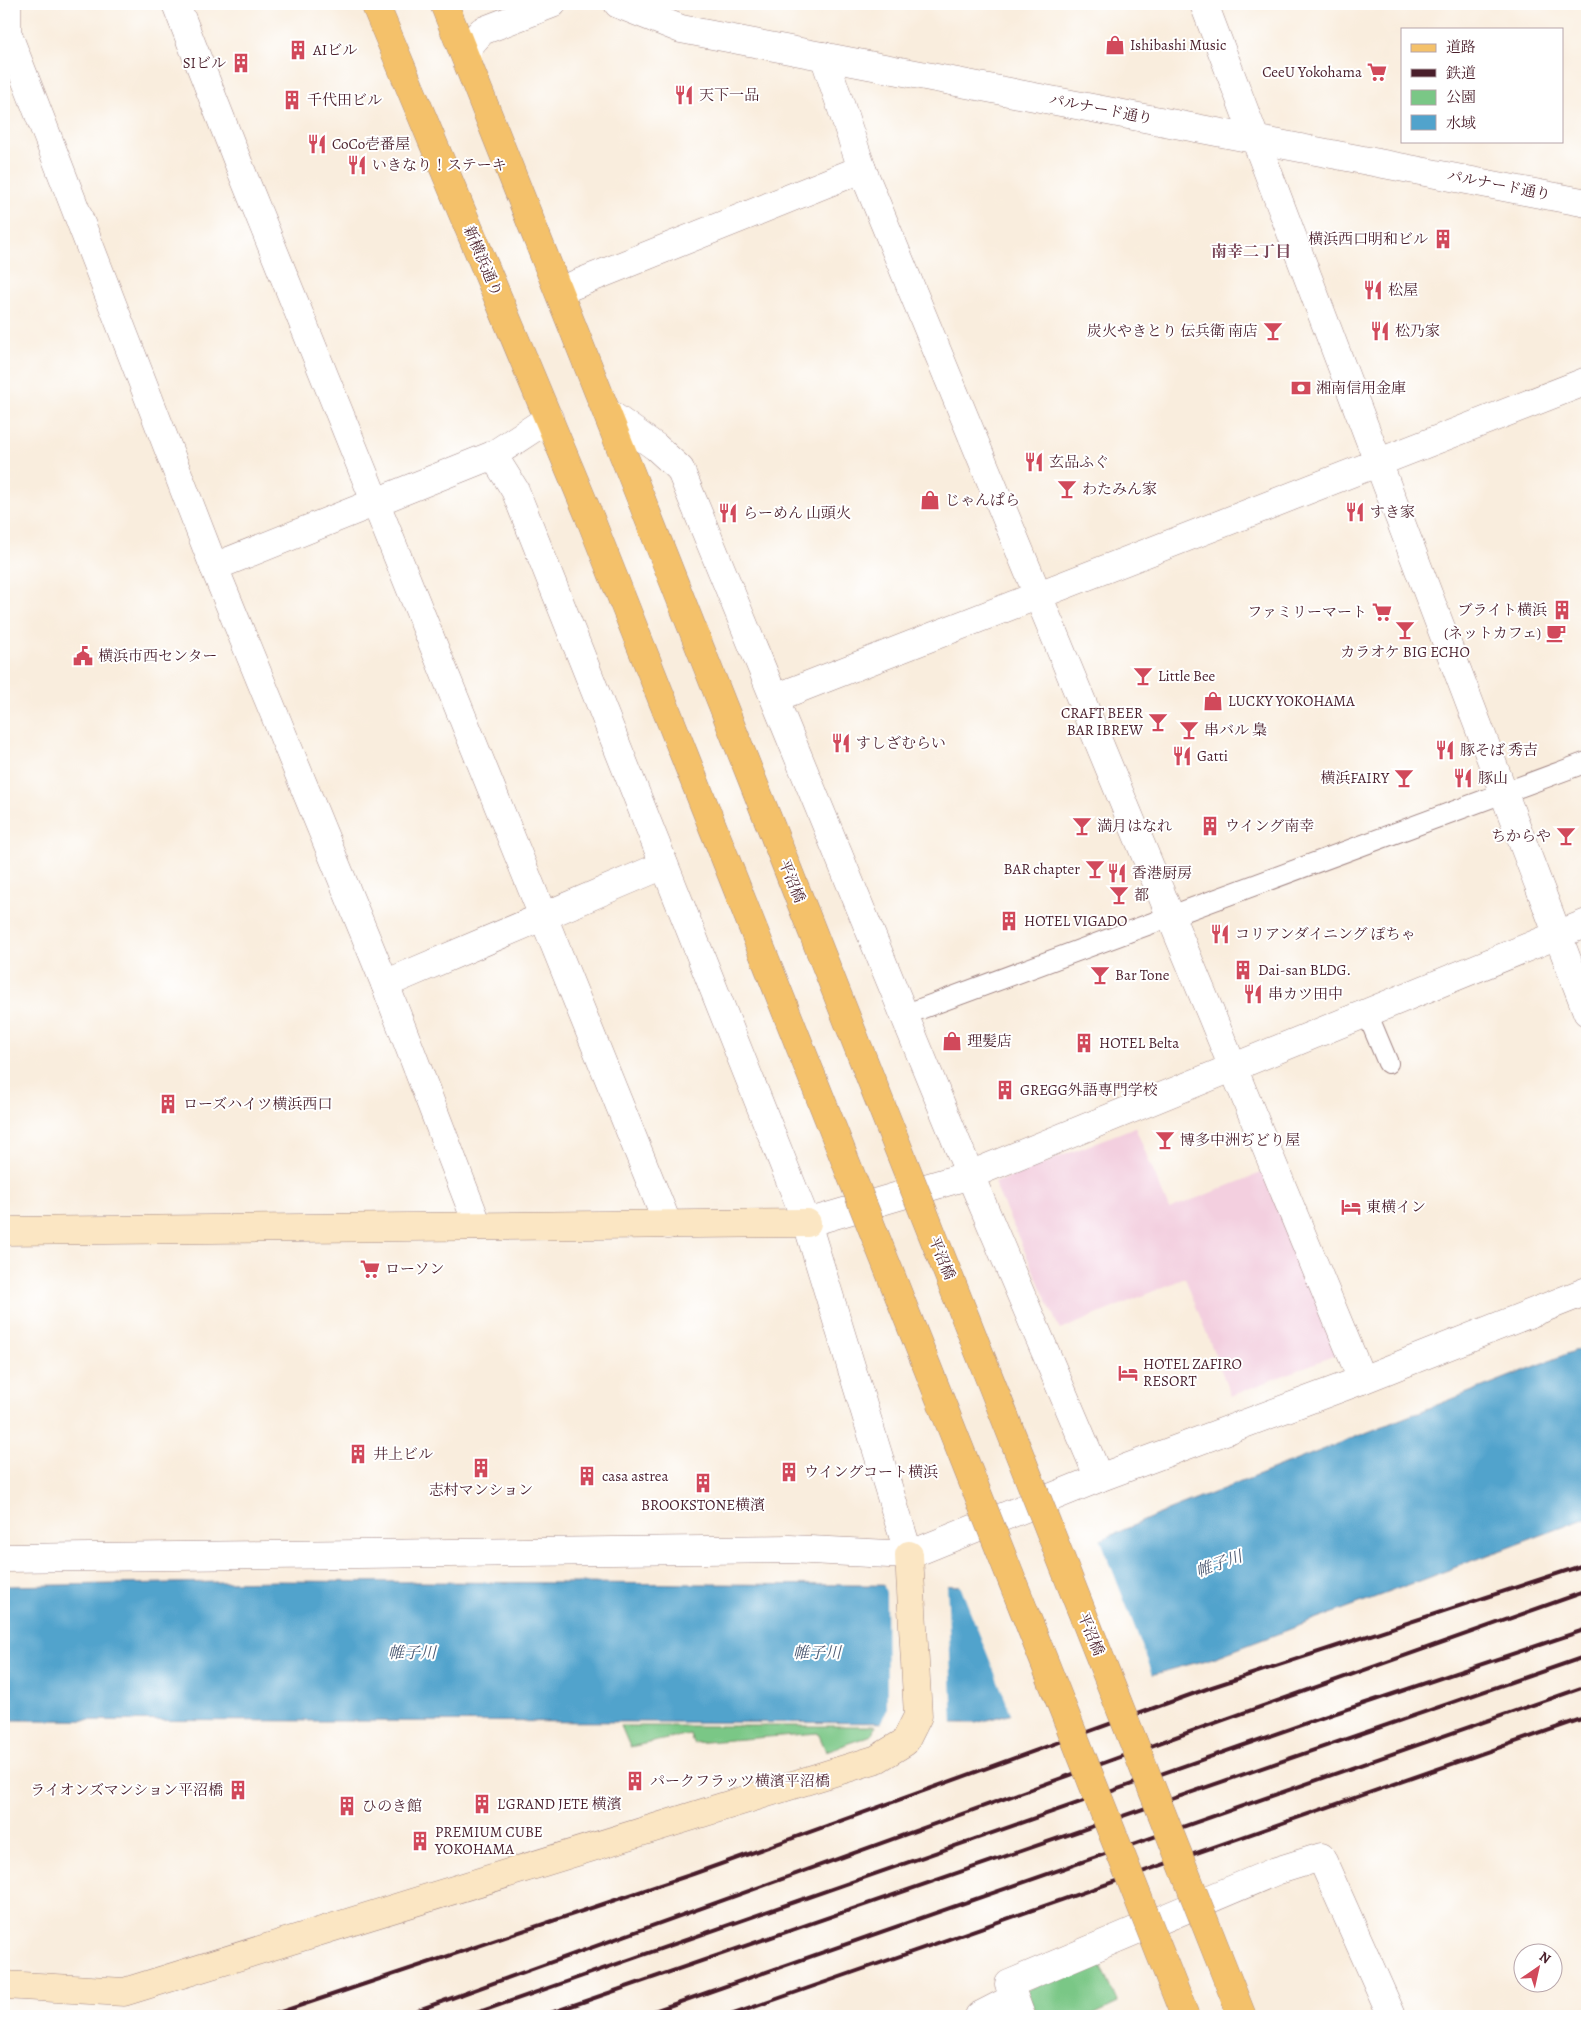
<svg xmlns="http://www.w3.org/2000/svg" width="1591" height="2020" viewBox="0 0 1591 2020" font-family="Alegreya,'Noto Serif JP',serif">
	<style>
		.built { fill: #f3cfdf }
		.green { fill: #7ac786; stroke: #627358 }
		.water { fill: #51a3cc; stroke: #4e617c }
		.pier { fill: #f9eddd }
		.lines { fill: none; stroke-linecap: round; stroke-linejoin: round }
		.lane-casing { stroke: #a28684; stroke-width: 22 }
		.street-casing { stroke: #a28684; stroke-width: 29 }
		.secondary-casing { stroke: #a28684; stroke-width: 29 }
		.primary-casing { stroke: #a28684; stroke-width: 29 }
		.lane { stroke: #fff; stroke-width: 20 }
		.street { stroke: #fff; stroke-width: 28 }
		.secondary { stroke: #fbe6c3; stroke-width: 28 }
		.primary { stroke: #f4c16a; stroke-width: 28 }
		.rail { stroke: #4a1f2b; stroke-width: 4 }
		.primary-bridge-casing { stroke: #a28684; stroke-width: 29; stroke-linecap: butt }
		.primary-bridge { stroke: #f4c16a; stroke-width: 28 }
		.labels { text-anchor: middle; dominant-baseline: central; stroke-width: 4; stroke-linejoin: round; paint-order: stroke }
		.poi-label { font-size: 15px; fill: #4a1f2b; stroke: #fff; text-anchor: start }
		.street-label { font-size: 15px; fill: #4a1f2b; stroke: #fff }
		.neighbourhood-label { font-size: 16px; font-weight: bold; fill: #7a4758; stroke: #fff }
		.water-label { font-size: 16px; font-style: italic; fill: #4d5a73; stroke: #fff }
	</style>
	<rect width="100%" height="100%" fill="#fff"/>
	<filter id="ink" filterUnits="userSpaceOnUse"><feTurbulence type="fractalNoise" baseFrequency=".02" numOctaves="2"/><feDisplacementMap in="SourceGraphic" scale="10" xChannelSelector="R" yChannelSelector="G"/><feConvolveMatrix kernelMatrix="1 2 1 2 8 2 1 2 1" color-interpolation-filters="sRGB"/></filter>
	<filter id="wash" filterUnits="userSpaceOnUse"><feTurbulence type="fractalNoise" baseFrequency=".0096" numOctaves="4" result="noise"/><feDisplacementMap in="SourceGraphic" scale="20" xChannelSelector="R" yChannelSelector="G"/><feGaussianBlur stdDeviation="1.12" result="paint"/><feColorMatrix in="noise" values="0 0 0 0 0 0 0 0 0 0 0 0 0 0 0 0 0 1.4 0 .05"/><feComposite in="paint" operator="in"/></filter>
	<g filter="url(#wash)">
		<rect width="100%" height="100%" fill="#f9eddd"/>
		<path class="built" d="M1135,1127L1169,1209L1269,1170L1343,1352L1231,1396L1185,1278L1060,1330L994,1183Z"/>
		<g class="green">
			<path d="M621,1726H875L872,1735L826,1751L818,1733L693,1743L690,1734L630,1747Z"/>
			<path d="M1098,1958L1118,2003L1091,2016H1038L1027,1990Z"/>
		</g>
		<path class="water" d="M1587,1346V1518L1213,1658L976,1723L4,1720V1586L278,1581L997,1586L1157,1515Z"/>
		<g class="pier">
			<path d="M1100,1538L1154,1677L1012,1716L959,1583L996,1584Z"/>
			<path d="M883,1583H947L953,1725H880L887,1709L886,1593Z"/>
		</g>
	</g>
	<g filter="url(#ink)">
		<g class="lines">
			<defs>
				<g id="lane">
					<path d="M1367,1013L1388,1063"/>
					<path d="M904,1015L1587,762"/>
				</g>
				<g id="street">
					<path d="M7,4V32L214,567L385,984L478,1226"/>
					<path d="M176,4L243,175L668,1225"/>
					<path d="M618,4L681,29L1587,203"/>
					<path d="M1204,4L1587,1012"/>
					<path d="M824,56L862,169L1362,1380"/>
					<path d="M467,59L468,47L482,31L552,4"/>
					<path d="M559,291L862,169"/>
					<path d="M607,412L656,447L680,469L970,1175L1099,1478"/>
					<path d="M549,418L493,455L515,490L807,1223L909,1555"/>
					<path d="M214,567L493,455"/>
					<path d="M775,698L1587,381"/>
					<path d="M385,984L664,865"/>
					<path d="M807,1223L970,1175L1587,923"/>
					<path d="M4,1558L790,1549L909,1555L1099,1478L1362,1380L1587,1291"/>
					<path d="M979,2016L1014,1998"/>
					<path d="M1021,2016L1009,1984L1276,1871L1321,1857L1392,2016"/>
				</g>
				<g id="secondary">
					<path d="M4,1231L807,1223"/>
					<path d="M4,1985L124,1992L877,1759L905,1742L918,1716L909,1555"/>
				</g>
				<g id="primary">
					<path d="M375,4L590,518"/>
					<path d="M444,4L641,499"/>
				</g>
			</defs>
			<use href="#lane" class="lane-casing"/>
			<use href="#street" class="street-casing"/>
			<use href="#secondary" class="secondary-casing"/>
			<use href="#primary" class="primary-casing"/>
			<use href="#lane" class="lane"/>
			<use href="#street" class="street"/>
			<use href="#secondary" class="secondary"/>
			<use href="#primary" class="primary"/>
			<g class="rail">
				<path d="M269,2016L693,1874L1212,1687L1587,1564"/>
				<path d="M402,2016L1184,1734L1587,1591"/>
				<path d="M468,2016L1324,1717L1587,1629"/>
				<path d="M542,2016L1587,1656"/>
				<path d="M640,2016L1587,1686"/>
				<path d="M728,2016L1587,1717"/>
			</g>
			<defs>
				<g id="primary-bridge">
					<path d="M641,499L1242,2016"/>
					<path d="M590,518L1185,2016"/>
				</g>
			</defs>
			<use href="#primary-bridge" class="primary-bridge-casing"/>
			<use href="#primary-bridge" class="primary-bridge"/>
		</g>
	</g>
	<defs>
		<symbol id="shop-bare" viewBox="-9 -9 18 18"><path d="M-5-2.5h2.3a2.7 3.5 0 0 1 5.4 0H5L5.5 6h-11ZM-1.5-2.5h3a1.5 2.3 0 0 0-3 0Z" fill="#d1495b" stroke="#fff" stroke-width="2.5" paint-order="stroke"/></symbol>
		<symbol id="building-bare" viewBox="-9 -9 18 18"><path d="M-4-6H4V6H1V3H-1V6H-4ZM-2.5-4.3h1.7v1.8h-1.7ZM.8-4.3h1.7v1.8H.8ZM-2.5-1h1.7V.8h-1.7ZM.8-1h1.7V.8H.8Z" fill="#d1495b" stroke="#fff" stroke-width="2.5" paint-order="stroke"/></symbol>
		<symbol id="supermarket-bare" viewBox="-9 -9 18 18"><path d="M-6-5.5h2.5l.6 2H6L4.5 2H-2.5L-4.4-4H-6ZM-1.5 3.2a1.3 1.3 0 1 0 .1 0ZM3 3.2a1.3 1.3 0 1 0 .1 0Z" fill="#d1495b" stroke="#fff" stroke-width="2.5" paint-order="stroke"/></symbol>
		<symbol id="restaurant-bare" viewBox="-9 -9 18 18"><path d="M-5-6h1v4h1v-4h1v4h1v-4h1v5L-1.5 .5V6h-2V.5L-5-1ZM5-6V6H3V1.5H1.5Q1.5-4 5-6Z" fill="#d1495b" stroke="#fff" stroke-width="2.5" paint-order="stroke"/></symbol>
		<symbol id="bar-bare" viewBox="-9 -9 18 18"><path d="M-6-5H6L.8 .8V4.5H3.5V6h-7V4.5H-.8V.8Z" fill="#d1495b" stroke="#fff" stroke-width="2.5" paint-order="stroke"/></symbol>
		<symbol id="bank-bare" viewBox="-9 -9 18 18"><path d="M-6-4H6V4H-6ZM0-2.3a2.3 2.3 0 1 0 0 4.6a2.3 2.3 0 1 0 0-4.6Z" fill="#d1495b" stroke="#fff" stroke-width="2.5" paint-order="stroke"/></symbol>
		<symbol id="cafe-bare" viewBox="-9 -9 18 18"><path d="M-5.5-4.5H6V0H3Q3 3.5 0 3.5H-2.5Q-5.5 3.5-5.5 0ZM3-3.2v2h1.7v-2ZM-6 4.5H4V6H-6Z" fill="#d1495b" stroke="#fff" stroke-width="2.5" paint-order="stroke"/></symbol>
		<symbol id="civic-bare" viewBox="-9 -9 18 18"><path d="M-.6-6.5H3V-4.5H.6V-3L4-1V1h2V6H-6V1h2V-1L-.6-3ZM-1.2 2.5V6h2.4V2.5Z" fill="#d1495b" stroke="#fff" stroke-width="2.5" paint-order="stroke"/></symbol>
		<symbol id="hotel-bare" viewBox="-9 -9 18 18"><path d="M-6-4.5h1.5V1H6V5H4.5V3h-9V5H-6ZM-4 0a1.8 1.8 0 1 1 3.6 0ZM.5 0V-2.5h3Q6-2.5 6 0Z" fill="#d1495b" stroke="#fff" stroke-width="2.5" paint-order="stroke"/></symbol>
	</defs>
	<g fill-rule="evenodd">
		<use href="#shop-bare" x="1101" y="31" width="28" height="28"/>
		<use href="#building-bare" x="284" y="36" width="28" height="28"/>
		<use href="#building-bare" x="227" y="49" width="28" height="28"/>
		<use href="#supermarket-bare" x="1363" y="58" width="28" height="28"/>
		<use href="#restaurant-bare" x="670" y="81" width="28" height="28"/>
		<use href="#building-bare" x="278" y="86" width="28" height="28"/>
		<use href="#restaurant-bare" x="303" y="130" width="28" height="28"/>
		<use href="#restaurant-bare" x="343" y="151" width="28" height="28"/>
		<use href="#building-bare" x="1429" y="225" width="28" height="28"/>
		<use href="#restaurant-bare" x="1359" y="276" width="28" height="28"/>
		<use href="#bar-bare" x="1259" y="317" width="28" height="28"/>
		<use href="#restaurant-bare" x="1366" y="317" width="28" height="28"/>
		<use href="#bank-bare" x="1287" y="374" width="28" height="28"/>
		<use href="#restaurant-bare" x="1020" y="448" width="28" height="28"/>
		<use href="#bar-bare" x="1053" y="475" width="28" height="28"/>
		<use href="#shop-bare" x="916" y="486" width="28" height="28"/>
		<use href="#restaurant-bare" x="1341" y="498" width="28" height="28"/>
		<use href="#restaurant-bare" x="714" y="499" width="28" height="28"/>
		<use href="#building-bare" x="1548" y="596" width="28" height="28"/>
		<use href="#supermarket-bare" x="1368" y="598" width="28" height="28"/>
		<use href="#bar-bare" x="1391" y="616" width="28" height="28"/>
		<use href="#cafe-bare" x="1542" y="619" width="28" height="28"/>
		<use href="#civic-bare" x="69" y="642" width="28" height="28"/>
		<use href="#bar-bare" x="1129" y="662" width="28" height="28"/>
		<use href="#shop-bare" x="1199" y="687" width="28" height="28"/>
		<use href="#bar-bare" x="1144" y="708" width="28" height="28"/>
		<use href="#bar-bare" x="1175" y="716" width="28" height="28"/>
		<use href="#restaurant-bare" x="827" y="729" width="28" height="28"/>
		<use href="#restaurant-bare" x="1431" y="736" width="28" height="28"/>
		<use href="#restaurant-bare" x="1168" y="742" width="28" height="28"/>
		<use href="#bar-bare" x="1390" y="764" width="28" height="28"/>
		<use href="#restaurant-bare" x="1449" y="764" width="28" height="28"/>
		<use href="#bar-bare" x="1068" y="812" width="28" height="28"/>
		<use href="#building-bare" x="1196" y="812" width="28" height="28"/>
		<use href="#bar-bare" x="1552" y="822" width="28" height="28"/>
		<use href="#bar-bare" x="1081" y="855" width="28" height="28"/>
		<use href="#restaurant-bare" x="1103" y="859" width="28" height="28"/>
		<use href="#bar-bare" x="1105" y="881" width="28" height="28"/>
		<use href="#building-bare" x="995" y="907" width="28" height="28"/>
		<use href="#restaurant-bare" x="1206" y="920" width="28" height="28"/>
		<use href="#building-bare" x="1229" y="956" width="28" height="28"/>
		<use href="#bar-bare" x="1086" y="961" width="28" height="28"/>
		<use href="#restaurant-bare" x="1239" y="980" width="28" height="28"/>
		<use href="#shop-bare" x="938" y="1027" width="28" height="28"/>
		<use href="#building-bare" x="1070" y="1029" width="28" height="28"/>
		<use href="#building-bare" x="991" y="1076" width="28" height="28"/>
		<use href="#building-bare" x="154" y="1090" width="28" height="28"/>
		<use href="#bar-bare" x="1151" y="1126" width="28" height="28"/>
		<use href="#hotel-bare" x="1337" y="1193" width="28" height="28"/>
		<use href="#supermarket-bare" x="356" y="1255" width="28" height="28"/>
		<use href="#hotel-bare" x="1114" y="1359" width="28" height="28"/>
		<use href="#building-bare" x="344" y="1440" width="28" height="28"/>
		<use href="#building-bare" x="467" y="1454" width="28" height="28"/>
		<use href="#building-bare" x="775" y="1458" width="28" height="28"/>
		<use href="#building-bare" x="573" y="1462" width="28" height="28"/>
		<use href="#building-bare" x="689" y="1469" width="28" height="28"/>
		<use href="#building-bare" x="621" y="1767" width="28" height="28"/>
		<use href="#building-bare" x="224" y="1776" width="28" height="28"/>
		<use href="#building-bare" x="468" y="1790" width="28" height="28"/>
		<use href="#building-bare" x="333" y="1792" width="28" height="28"/>
		<use href="#building-bare" x="406" y="1827" width="28" height="28"/>
	</g>
	<g class="labels">
		<g class="poi-label">
			<text x="1130" y="45">Ishibashi Music</text>
			<text x="313" y="50">AIビル</text>
			<text x="226" y="63" text-anchor="end">SIビル</text>
			<text x="1362" y="72" text-anchor="end">CeeU Yokohama</text>
			<text x="699" y="95">天下一品</text>
			<text x="307" y="100">千代田ビル</text>
			<text x="332" y="144">CoCo壱番屋</text>
			<text x="372" y="165">いきなり！ステーキ</text>
			<text x="1428" y="239" text-anchor="end">横浜西口明和ビル</text>
			<text x="1388" y="290">松屋</text>
			<text x="1258" y="331" text-anchor="end">炭火やきとり 伝兵衛 南店</text>
			<text x="1395" y="331">松乃家</text>
			<text x="1316" y="388">湘南信用金庫</text>
			<text x="1049" y="462">玄品ふぐ</text>
			<text x="1082" y="489">わたみん家</text>
			<text x="945" y="500">じゃんぱら</text>
			<text x="1370" y="512">すき家</text>
			<text x="743" y="513">らーめん 山頭火</text>
			<text x="1547" y="610" text-anchor="end">ブライト横浜</text>
			<text x="1367" y="612" text-anchor="end">ファミリーマート</text>
			<text x="1541" y="633" text-anchor="end">(ネットカフェ)</text>
			<text x="1405" y="652" text-anchor="middle">カラオケ BIG ECHO</text>
			<text x="98" y="656">横浜市西センター</text>
			<text x="1158" y="676">Little Bee</text>
			<text x="1228" y="701">LUCKY YOKOHAMA</text>
			<text x="1143" y="713" text-anchor="end">CRAFT BEER<tspan x="1143" dy="17">BAR IBREW</tspan></text>
			<text x="1204" y="730">串バル 梟</text>
			<text x="856" y="743">すしざむらい</text>
			<text x="1460" y="750">豚そば 秀吉</text>
			<text x="1197" y="756">Gatti</text>
			<text x="1389" y="778" text-anchor="end">横浜FAIRY</text>
			<text x="1478" y="778">豚山</text>
			<text x="1097" y="826">満月はなれ</text>
			<text x="1225" y="826">ウイング南幸</text>
			<text x="1551" y="836" text-anchor="end">ちからや</text>
			<text x="1080" y="869" text-anchor="end">BAR chapter</text>
			<text x="1132" y="873">香港厨房</text>
			<text x="1134" y="895">都</text>
			<text x="1024" y="921">HOTEL VIGADO</text>
			<text x="1235" y="934">コリアンダイニング ぽちゃ</text>
			<text x="1258" y="970">Dai-san BLDG.</text>
			<text x="1115" y="975">Bar Tone</text>
			<text x="1268" y="994">串カツ田中</text>
			<text x="967" y="1041">理髪店</text>
			<text x="1099" y="1043">HOTEL Belta</text>
			<text x="1020" y="1090">GREGG外語専門学校</text>
			<text x="183" y="1104">ローズハイツ横浜西口</text>
			<text x="1180" y="1140">博多中洲ぢどり屋</text>
			<text x="1366" y="1207">東横イン</text>
			<text x="385" y="1269">ローソン</text>
			<text x="1143" y="1364">HOTEL ZAFIRO<tspan x="1143" dy="17">RESORT</tspan></text>
			<text x="373" y="1454">井上ビル</text>
			<text x="804" y="1472">ウイングコート横浜</text>
			<text x="602" y="1476">casa astrea</text>
			<text x="481" y="1490" text-anchor="middle">志村マンション</text>
			<text x="703" y="1505" text-anchor="middle">BROOKSTONE横濱</text>
			<text x="650" y="1781">パークフラッツ横濱平沼橋</text>
			<text x="223" y="1790" text-anchor="end">ライオンズマンション平沼橋</text>
			<text x="497" y="1804">L'GRAND JETE 横濱</text>
			<text x="362" y="1806">ひのき館</text>
			<text x="435" y="1832">PREMIUM CUBE<tspan x="435" dy="17">YOKOHAMA</tspan></text>
		</g>
		<g class="street-label">
			<text transform="translate(1101 109) rotate(11)">パルナード通り</text>
			<text transform="translate(1499 185) rotate(11)">パルナード通り</text>
			<text transform="translate(483 261) rotate(67)">新横浜通り</text>
			<text transform="translate(792 881) rotate(68)">平沼橋</text>
			<text transform="translate(942 1258) rotate(68)">平沼橋</text>
			<text transform="translate(1091 1634) rotate(68)">平沼橋</text>
		</g>
		<g class="neighbourhood-label">
			<text x="1251" y="252">南幸二丁目</text>
		</g>
		<g class="water-label">
			<text transform="translate(1219 1564) rotate(-20)">帷子川</text>
			<text x="412" y="1653">帷子川</text>
			<text x="817" y="1653">帷子川</text>
		</g>
	</g>
	<rect width="1591" height="2020" fill="none" stroke="#fff" stroke-width="20"/>
	<rect x="1401" y="28" width="162" height="115" fill="#ffffff" stroke="#b7a5aa"/>
	<rect x="1411" y="44" width="25" height="8" fill="#f4c16a" stroke="#b7a5aa"/>
	<text x="1446" y="52" font-size="15" fill="#4a1f2b">道路</text>
	<rect x="1411" y="69" width="25" height="8" fill="#4a1f2b" stroke="#b7a5aa"/>
	<text x="1446" y="78" font-size="15" fill="#4a1f2b">鉄道</text>
	<rect x="1411" y="90" width="25" height="15" fill="#7ac786" stroke="#b7a5aa"/>
	<text x="1446" y="102" font-size="15" fill="#4a1f2b">公園</text>
	<rect x="1411" y="115" width="25" height="15" fill="#51a3cc" stroke="#b7a5aa"/>
	<text x="1446" y="128" font-size="15" fill="#4a1f2b">水域</text>
	<g transform="translate(1538 1968) rotate(34)"><circle r="24" fill="#ffffff" stroke="#b7a5aa"/>
	<path d="M0-4L9 19L0 12L-9 19Z" fill="#d1495b"/>
	<text y="-8" font-size="14" font-weight="bold" text-anchor="middle" fill="#4a1f2b">N</text>
	</g>
</svg>
